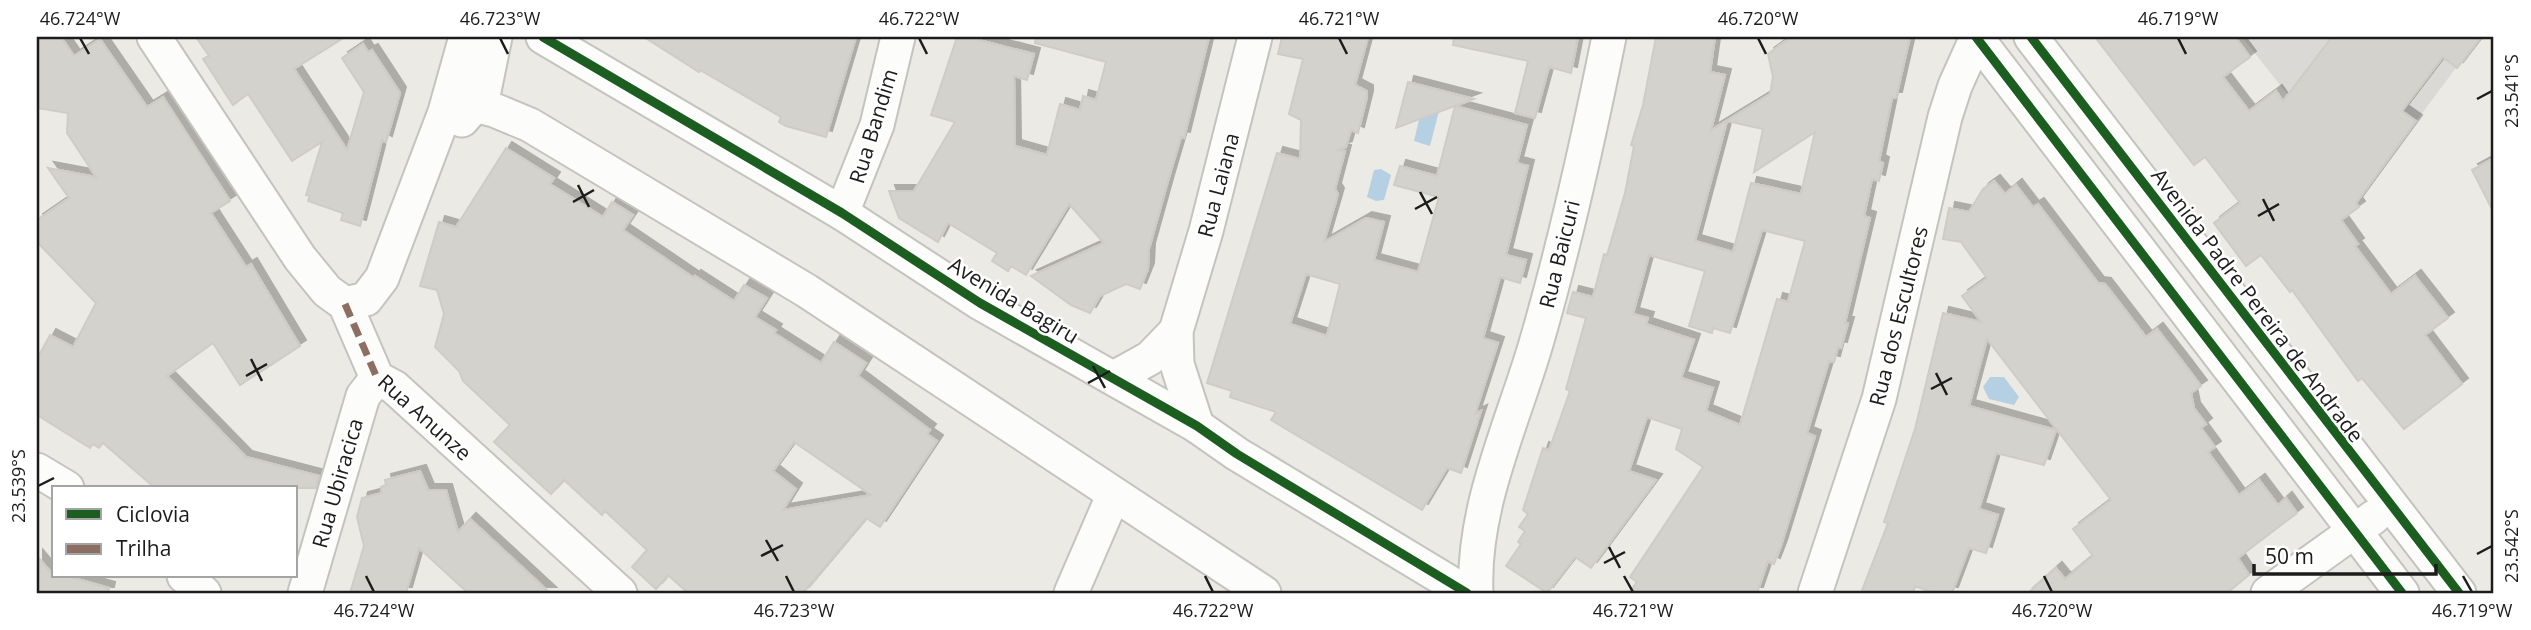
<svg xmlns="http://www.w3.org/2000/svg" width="2531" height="630" viewBox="0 0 2531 630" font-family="'Open Sans',sans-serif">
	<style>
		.residential { fill: #dad9d6 }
		.water { fill: #b4d0e2 }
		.building { fill: #d4d2cc; stroke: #cfccc5; stroke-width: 2; fill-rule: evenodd; filter: url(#shadow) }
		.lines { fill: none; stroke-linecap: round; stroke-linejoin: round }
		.minor-casing { stroke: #c4c3c0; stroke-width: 37 }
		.minor { stroke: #fcfcfb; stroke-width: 33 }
		.quiet { stroke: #8d6e63; stroke-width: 7; stroke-dasharray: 14 7; stroke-linecap: butt }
		.cycleway-casing { stroke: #fff; stroke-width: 13 }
		.cycleway { stroke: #1b5e20; stroke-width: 9 }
		.ticks { fill: none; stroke: #1c1c1c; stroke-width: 2.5 }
		.labels { text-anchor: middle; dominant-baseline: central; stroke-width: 5; stroke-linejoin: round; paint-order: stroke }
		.street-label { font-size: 21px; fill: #1c1c1c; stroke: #fff }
		.neatline { fill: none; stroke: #1c1c1c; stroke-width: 2.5 }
		.ticks-label { font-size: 18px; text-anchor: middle; fill: #1c1c1c }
	</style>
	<defs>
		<filter id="shadow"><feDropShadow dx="6" dy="-6" stdDeviation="0" flood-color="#0004"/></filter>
	</defs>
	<rect width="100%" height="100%" fill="#eceae4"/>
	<path class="residential" d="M2242,37H2479L2373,179L2288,95Z"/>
	<g class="water">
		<path d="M1422,107L1439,111L1430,146L1414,141Z"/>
		<path d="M1381,169L1391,175L1384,200L1376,201L1367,197L1374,170Z"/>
		<path d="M1990,377H2004L2019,397L2014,405L1989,399L1983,387Z"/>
	</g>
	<g class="building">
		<path d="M37,37H61L74,56L100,39L147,107L163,97L230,201L211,213L246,267L251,264L300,346L240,385L213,343L167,376L246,457L319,476L316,488H155L103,443L99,448L93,444L90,448L37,415V359L50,335L73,347L96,303L37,242V220L69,198L48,168L96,177L67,133L68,113L37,108Z"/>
		<path d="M196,37H345L294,69L347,150L364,92L342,58L363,44L368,52L372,50L400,93L386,142L382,140L360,226L341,220L343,213L308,201L310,196L306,195L322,142L292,161L248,94L233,105L203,59L209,56Z"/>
		<path d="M644,37H856L826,137L786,126L779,122L781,117L700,70L699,72Z"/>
		<path d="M957,37H980L979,40L1034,54L1027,80L1014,76L1015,146L1047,155L1060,104L1080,110L1083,96L1096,100L1106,62L1035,43L1036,37H1209L1184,138L1181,137L1168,181L1149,249L1148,269L1140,289L1126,284L1100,296L1090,313L1071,305L1031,276L1104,243L1069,204L1026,275L1011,266L1008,271L992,261L997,253L948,223L938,242L899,218L889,191H914L955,122L931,115Z"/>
		<path d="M1282,37H1368L1355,85L1367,91V97L1358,133L1351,130L1346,147L1339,150L1345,151L1335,189L1338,194L1324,242L1366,218L1384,222L1374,260L1418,272L1439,197L1394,185L1400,166L1437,176L1455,106L1527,125L1517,163L1528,166L1506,255L1526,260L1520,283L1500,277L1483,338L1498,343L1475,414L1481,411L1461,473L1447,468L1422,510L1271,420L1276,412L1230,397L1232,391L1207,383L1277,153L1300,159L1301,120L1289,114L1303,59L1278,54ZM1306,274L1340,284L1327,336L1290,324Z"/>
		<path d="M1454,37H1578L1571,73L1549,67L1535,118L1515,113L1528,61L1453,45Z"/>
		<path d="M1656,37H1715L1710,72L1725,75L1711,130L1770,94L1773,77L1768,54L1791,37H1910L1896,98H1892L1879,161L1883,163L1879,181L1872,179L1864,216L1870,218L1845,323H1848L1841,348L1838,347L1834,362L1829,361L1807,433L1815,436L1781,546L1774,564L1768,561L1757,593H1629L1637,582L1630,577L1703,467L1676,449L1682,429L1647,417L1629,471L1656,480L1591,568L1575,557L1547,593L1506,566L1521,544L1518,542L1525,531L1519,527L1528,514L1523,510L1543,448L1549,450L1570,391L1566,389L1586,318L1567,313L1573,292L1593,297L1604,254L1607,255L1625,193L1634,146L1631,145L1643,105ZM1727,121L1763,129L1754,172L1815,132L1801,194L1751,183L1733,252L1695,241ZM1762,230L1805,241L1788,302L1777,299L1740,425L1706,411L1713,388L1681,378L1694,340L1646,324L1648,318L1633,314L1649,255L1705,271L1689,326L1712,333L1713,328L1730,333Z"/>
		<path d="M2095,37H2235L2250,57L2223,77L2249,111L2276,91L2283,101L2332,37H2481L2457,68L2443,57L2402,111L2416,121L2356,203L2359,207L2341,220L2358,244L2355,246L2391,294L2415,276L2448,318L2425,335L2462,384L2404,429L2362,378L2358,381L2292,290L2290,292L2261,255L2246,266L2214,223L2240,203L2205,157L2194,165Z"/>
		<path d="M1408,82L1474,99L1396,128Z"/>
		<path d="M506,148L554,178L550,184L603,217L612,202L633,215L623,230L694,278L695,276L734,301L744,285L767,298L755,317L776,330L774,333L821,363L834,342L866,363L858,376L930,430L927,434L937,441L880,527L866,518L803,593H688L668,575L656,589L632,567L647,550L605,511L602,515L564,480L551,494L494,442L510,425L463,381L459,371L435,347L444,314L437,290L420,286L439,222L456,227ZM794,442L871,495L783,510L796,489L773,471Z"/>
		<path d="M2494,158V213L2472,170Z"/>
		<path d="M1994,181L2005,194L2016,185L2033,207L2038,204L2098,283L2105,284L2146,337L2157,329L2186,366L2201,386L2191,393L2194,408L2206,424L2201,428L2215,447L2208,452L2239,495L2259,480L2278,505L2286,498L2297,513L2238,558L2249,575L2227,593H2028L2056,568L2065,579L2093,556L2073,529L2111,500L1987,339L1969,406L2056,430L2044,465L1996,453L1979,509L1998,515L1986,553L1969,548L1952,593H1934L1915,586L1913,593H1861L1888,523L1884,522L1915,429L1943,313L1981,322L1962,296L1987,278L1961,242L1943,239L1949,208L1969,212L1983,189Z"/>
		<path d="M420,471L428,490H446L458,532L470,519L550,593H468L419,548L406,593H350L364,546L357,517L362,498L382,493L381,487L386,485L385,480Z"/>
		<path d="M37,556L54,576H67L109,588L108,593H37Z"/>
	</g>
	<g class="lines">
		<defs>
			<g id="minor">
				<path d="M154,37L300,258L327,291L345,304L377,378L394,387L620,593"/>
				<path d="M543,37L842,213L980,303L1197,426L1237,454L1467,593"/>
				<path d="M1976,37L2402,593"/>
				<path d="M2031,37L2459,593"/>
				<path d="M450,99L494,110L530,125L807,291L1264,593"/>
				<path d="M462,120L483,96L495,37"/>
				<path d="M842,213L877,125L898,37"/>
				<path d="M345,304L366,299L382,278L445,112L466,37"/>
				<path d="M1114,378L1150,358L1176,331"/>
				<path d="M1197,426L1177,364L1176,331L1206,231L1255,37"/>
				<path d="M37,470L67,488"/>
				<path d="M184,576L204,593"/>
				<path d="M305,593L363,396L377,378"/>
				<path d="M1071,593L1113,496"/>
				<path d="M1476,593C1472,509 1511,427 1535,347C1565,245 1588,141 1609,37"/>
				<path d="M1815,593L1879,399L1945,117L1955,86L1977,37"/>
				<path d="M2268,593L2374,517"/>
			</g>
		</defs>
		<use href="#minor" class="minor-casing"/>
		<use href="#minor" class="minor"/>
		<path class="quiet" d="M345,304L377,378"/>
		<defs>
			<g id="cycleway">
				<path d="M543,37L842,213L980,303L1197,426L1237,454L1467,593"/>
				<path d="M1976,37L2402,593"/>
				<path d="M2031,37L2459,593"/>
			</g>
		</defs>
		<use href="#cycleway" class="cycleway-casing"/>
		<use href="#cycleway" class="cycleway"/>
	</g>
	<path class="ticks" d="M80,38L89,54M500,38L508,54M919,38L927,54M1339,38L1347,54M1758,38L1766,54M2178,38L2186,54M2477,99L2492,91M578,185L589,207M1420,192L1432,214M2263,199L2274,221M573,202L594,190M1415,209L1437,197M2258,216L2279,204M251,359L262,381M1093,366L1105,388M1936,373L1947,395M246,376L267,364M1088,383L1110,371M1931,389L1952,378M38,486L54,478M766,540L778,561M1609,547L1620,568M2477,554L2492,546M761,556L783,545M1604,563L1625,552M366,576L374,592M786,576L794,592M1205,576L1213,592M1624,576L1633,592M2044,576L2052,592M2463,576L2472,592"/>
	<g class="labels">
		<g class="street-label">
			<text transform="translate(873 126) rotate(-73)">Rua Bandim</text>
			<text transform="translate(1218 185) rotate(-75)">Rua Laiana</text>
			<text transform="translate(1559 254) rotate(-76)">Rua Baicuri</text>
			<text transform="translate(1014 300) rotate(31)">Avenida Bagiru</text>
			<text transform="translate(2258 305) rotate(53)">Avenida Padre Pereira de Andrade</text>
			<text transform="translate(1898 316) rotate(-76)">Rua dos Escultores</text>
			<text transform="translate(425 417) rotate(42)">Rua Anunze</text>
			<text transform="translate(337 483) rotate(-74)">Rua Ubiracica</text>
		</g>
	</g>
	<rect width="2531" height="630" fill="none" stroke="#ffffff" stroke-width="77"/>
	<rect x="52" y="486" width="245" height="91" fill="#ffffff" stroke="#a4a4a4" stroke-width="2"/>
	<rect x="66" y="509" width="35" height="10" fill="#1b5e20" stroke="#a4a4a4" stroke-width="2"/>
	<text x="116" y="522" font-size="21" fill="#1c1c1c">Ciclovia</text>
	<rect x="66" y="544" width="35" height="10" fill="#8d6e63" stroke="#a4a4a4" stroke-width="2"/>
	<text x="116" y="556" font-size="21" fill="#1c1c1c">Trilha</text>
	<path d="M2254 564v10h182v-10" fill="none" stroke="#1c1c1c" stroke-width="3.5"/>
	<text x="2265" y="564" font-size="21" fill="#1c1c1c" stroke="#ffffff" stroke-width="5" paint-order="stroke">50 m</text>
	<rect x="38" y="38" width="2454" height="554" class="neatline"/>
	<g class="ticks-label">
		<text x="80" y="25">46.724°W</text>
		<text x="500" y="25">46.723°W</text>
		<text x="919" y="25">46.722°W</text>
		<text x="1339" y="25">46.721°W</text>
		<text x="1758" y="25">46.720°W</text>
		<text x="2178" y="25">46.719°W</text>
		<text transform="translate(2512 91) rotate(-90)" y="6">23.541°S</text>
		<text transform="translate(19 486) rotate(-90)" y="6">23.539°S</text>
		<text transform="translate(2512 546) rotate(-90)" y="6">23.542°S</text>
		<text x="374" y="617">46.724°W</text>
		<text x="794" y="617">46.723°W</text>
		<text x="1213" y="617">46.722°W</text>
		<text x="1633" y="617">46.721°W</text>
		<text x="2052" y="617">46.720°W</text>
		<text x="2472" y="617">46.719°W</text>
	</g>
</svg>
